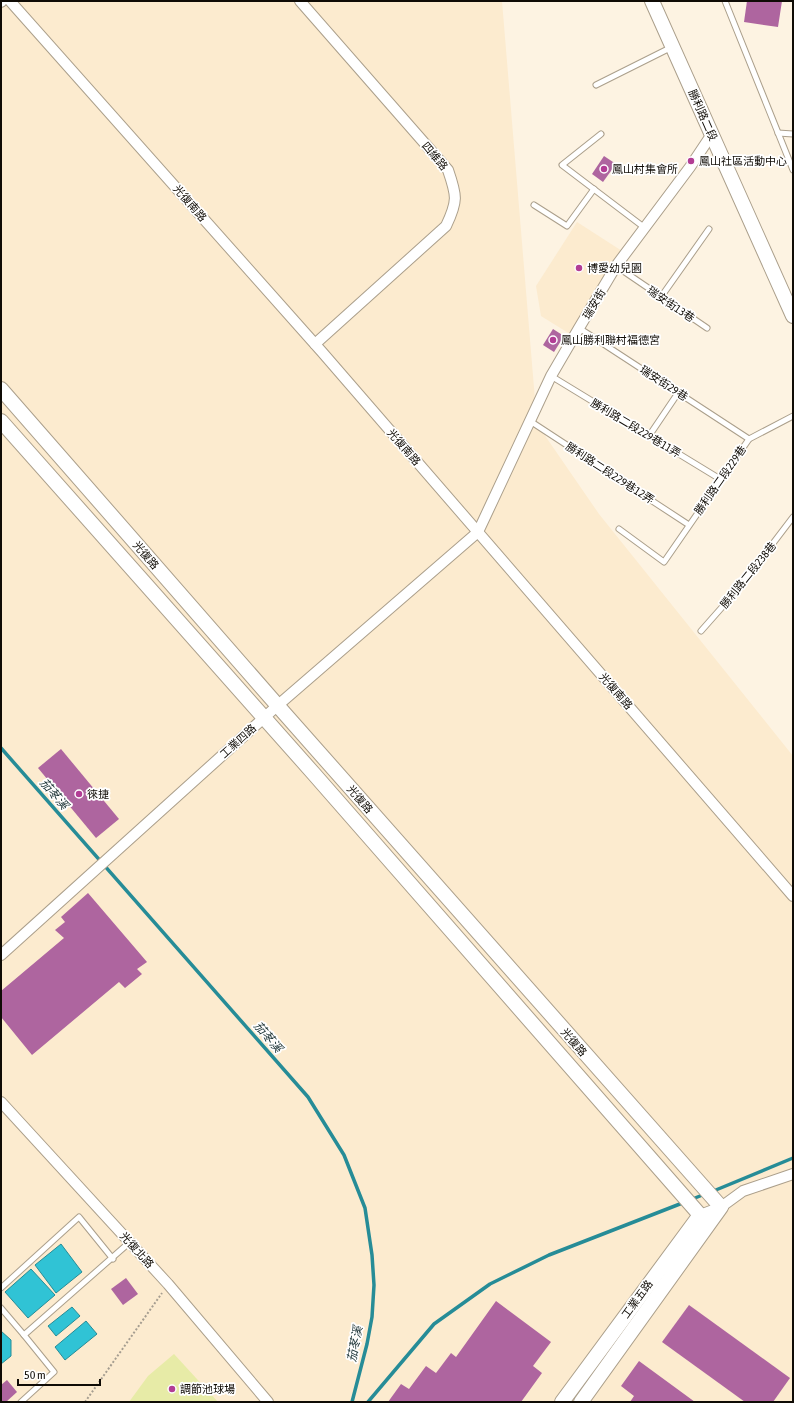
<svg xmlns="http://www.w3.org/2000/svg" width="794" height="1403" viewBox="0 0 794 1403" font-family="'Asap Condensed','Noto Sans TC',sans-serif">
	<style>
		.built { fill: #fcebcf }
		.green { fill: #e7eba7 }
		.water { fill: #30c3d5; stroke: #268c97 }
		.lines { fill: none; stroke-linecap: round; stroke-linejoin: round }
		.stream { stroke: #268c97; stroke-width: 3.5 }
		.building { fill: #ae659f }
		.lane-casing { stroke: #ab9f8b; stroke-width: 7 }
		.street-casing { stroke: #ab9f8b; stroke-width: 12 }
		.secondary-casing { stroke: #ab9f8b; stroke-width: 16 }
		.path { stroke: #a59d90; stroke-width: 2; stroke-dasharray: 2 2; stroke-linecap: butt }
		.lane { stroke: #fff; stroke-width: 5 }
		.street { stroke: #fff; stroke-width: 10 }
		.secondary { stroke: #fff; stroke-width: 14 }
		.poi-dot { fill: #b23d95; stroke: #fff; stroke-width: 1.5 }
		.labels { text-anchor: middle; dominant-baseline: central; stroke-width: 3.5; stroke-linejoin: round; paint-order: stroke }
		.street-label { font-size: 11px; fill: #0f0b05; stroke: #fff }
		.poi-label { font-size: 11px; fill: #0f0b05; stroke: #fff; text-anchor: start }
		.water-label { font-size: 12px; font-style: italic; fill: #1c3336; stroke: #fff }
	</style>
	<rect width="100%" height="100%" fill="#fdf3e2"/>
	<g class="built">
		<path d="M1,1H502L537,424L599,514L793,756V1402H1Z"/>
		<path d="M577,222L622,251L570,334L541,316L536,286Z"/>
	</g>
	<path class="green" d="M174,1354L218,1402H129L148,1376Z"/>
	<g class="water">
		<path d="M61,1244L82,1272L56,1293L35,1265Z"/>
		<path d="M31,1269L55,1295L28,1318L5,1292Z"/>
		<path d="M72,1307L80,1316L56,1336L48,1326Z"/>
		<path d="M86,1321L97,1334L65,1360L55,1347Z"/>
		<path d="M1,1331L11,1340V1356L1,1364Z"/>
	</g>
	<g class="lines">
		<g class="stream">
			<path d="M1,748L308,1097L344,1155L365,1208L372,1255L374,1285L372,1317L367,1344L352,1402"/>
			<path d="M711,1192L793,1158"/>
			<path d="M690,1200L705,1194"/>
			<path d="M368,1402L434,1324L490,1284L549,1255L685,1202"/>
		</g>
	</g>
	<g class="building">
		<path d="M747,1H782L778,27L744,22Z"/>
		<path d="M604,156L616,164L603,182L592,174Z"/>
		<path d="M553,329L564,336L554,352L543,345Z"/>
		<path d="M61,749L119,819L96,838L38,768Z"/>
		<path d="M88,893L147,962L137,969L142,974L125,988L119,982L32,1055L1,1017V991L64,938L55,930L65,922L61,917Z"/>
		<path d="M126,1278L138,1294L123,1305L111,1289Z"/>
		<path d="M496,1301L551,1342L533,1366L542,1373L521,1402H388L401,1384L409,1389L426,1366L436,1373L451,1353L456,1357Z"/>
		<path d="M689,1305L790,1378L773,1402H745L662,1342Z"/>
		<path d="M639,1361L695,1402H630L634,1396L621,1386Z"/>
		<path d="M7,1380L17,1392L6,1402H1V1385Z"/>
	</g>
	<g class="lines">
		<defs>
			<g id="lane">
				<path d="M725,1L793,170"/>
				<path d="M596,85L672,47"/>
				<path d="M778,133L793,134"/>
				<path d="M601,134L562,165L645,228"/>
				<path d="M534,205L567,226L594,189"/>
				<path d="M616,266L707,328"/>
				<path d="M661,297L709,229"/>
				<path d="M579,328L749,439"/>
				<path d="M551,376L720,479"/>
				<path d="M530,421L689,525"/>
				<path d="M649,436L678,393"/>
				<path d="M619,529L664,562L749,439L793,416"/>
				<path d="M701,631L739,588L793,517"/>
				<path d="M1,1288L79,1217L113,1259"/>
				<path d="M1,1308L24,1335"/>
				<path d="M21,1402L54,1372L24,1335L130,1242"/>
			</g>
			<g id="street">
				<path d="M10,1L322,352L793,896"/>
				<path d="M300,1L448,170C457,196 458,201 446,226L315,344"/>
				<path d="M1,2L2,1"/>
				<path d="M1,955L277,706L478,532L551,376L579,328L616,266L690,167L712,134"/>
				<path d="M1,1102L168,1284L268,1402"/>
				<path d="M700,1215L721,1207L743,1191L793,1174"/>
			</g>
			<g id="secondary">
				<path d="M652,1L793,316"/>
				<path d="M1,389L285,714L721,1207L581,1402"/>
				<path d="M1,421L314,774L700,1215L562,1402"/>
			</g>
		</defs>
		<use href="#lane" class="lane-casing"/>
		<use href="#street" class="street-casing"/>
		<use href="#secondary" class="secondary-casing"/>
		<path class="path" d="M85,1402L162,1293"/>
		<use href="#lane" class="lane"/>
		<use href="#street" class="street"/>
		<use href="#secondary" class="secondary"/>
	</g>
	<g class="poi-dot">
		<circle cx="691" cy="161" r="4"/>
		<circle cx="604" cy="169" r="4"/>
		<circle cx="579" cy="268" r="4"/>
		<circle cx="553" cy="340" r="4"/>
		<circle cx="79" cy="794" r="4"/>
		<circle cx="172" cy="1389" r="4"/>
	</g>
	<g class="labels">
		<g class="street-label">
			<text transform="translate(703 115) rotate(66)">勝利路二段</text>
			<text transform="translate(435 156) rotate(50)">四維路</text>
			<text transform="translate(190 203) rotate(49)">光復南路</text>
			<text transform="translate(594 304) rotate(-59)">瑞安街</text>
			<text transform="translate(671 304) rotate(34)">瑞安街13巷</text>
			<text transform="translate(664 383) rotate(33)">瑞安街29巷</text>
			<text transform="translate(636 428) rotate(31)">勝利路二段229巷11弄</text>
			<text transform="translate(404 447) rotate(49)">光復南路</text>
			<text transform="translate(610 473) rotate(33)">勝利路二段229巷12弄</text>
			<text transform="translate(720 480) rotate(-55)">勝利路二段229巷</text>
			<text transform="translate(146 555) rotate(49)">光復路</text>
			<text transform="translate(748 575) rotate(-51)">勝利路二段238巷</text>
			<text transform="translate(616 691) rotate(49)">光復南路</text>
			<text transform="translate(238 741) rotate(-42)">工業四路</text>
			<text transform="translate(360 799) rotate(49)">光復路</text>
			<text transform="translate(574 1042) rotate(49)">光復路</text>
			<text transform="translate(137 1250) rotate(48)">光復北路</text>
			<text transform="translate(637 1299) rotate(-54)">工業五路</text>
		</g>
		<g class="poi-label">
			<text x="699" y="161">鳳山社區活動中心</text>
			<text x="612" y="169">鳳山村集會所</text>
			<text x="587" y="268">博愛幼兒園</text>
			<text x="561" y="340">鳳山勝利聯村福德宮</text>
			<text x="87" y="794">徠捷</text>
			<text x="180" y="1389">調節池球場</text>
		</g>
		<g class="water-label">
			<text transform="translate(54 794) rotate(49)">茄苳溪</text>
			<text transform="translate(268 1037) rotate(49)">茄苳溪</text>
			<text transform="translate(355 1344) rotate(-79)">茄苳溪</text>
		</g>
	</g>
	<rect width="794" height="1403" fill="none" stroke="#0f0b05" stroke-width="4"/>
	<path d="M18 1379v6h82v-6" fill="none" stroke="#0f0b05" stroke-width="2"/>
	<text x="24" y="1379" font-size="12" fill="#0f0b05" stroke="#ffffff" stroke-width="3" paint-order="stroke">50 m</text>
</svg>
